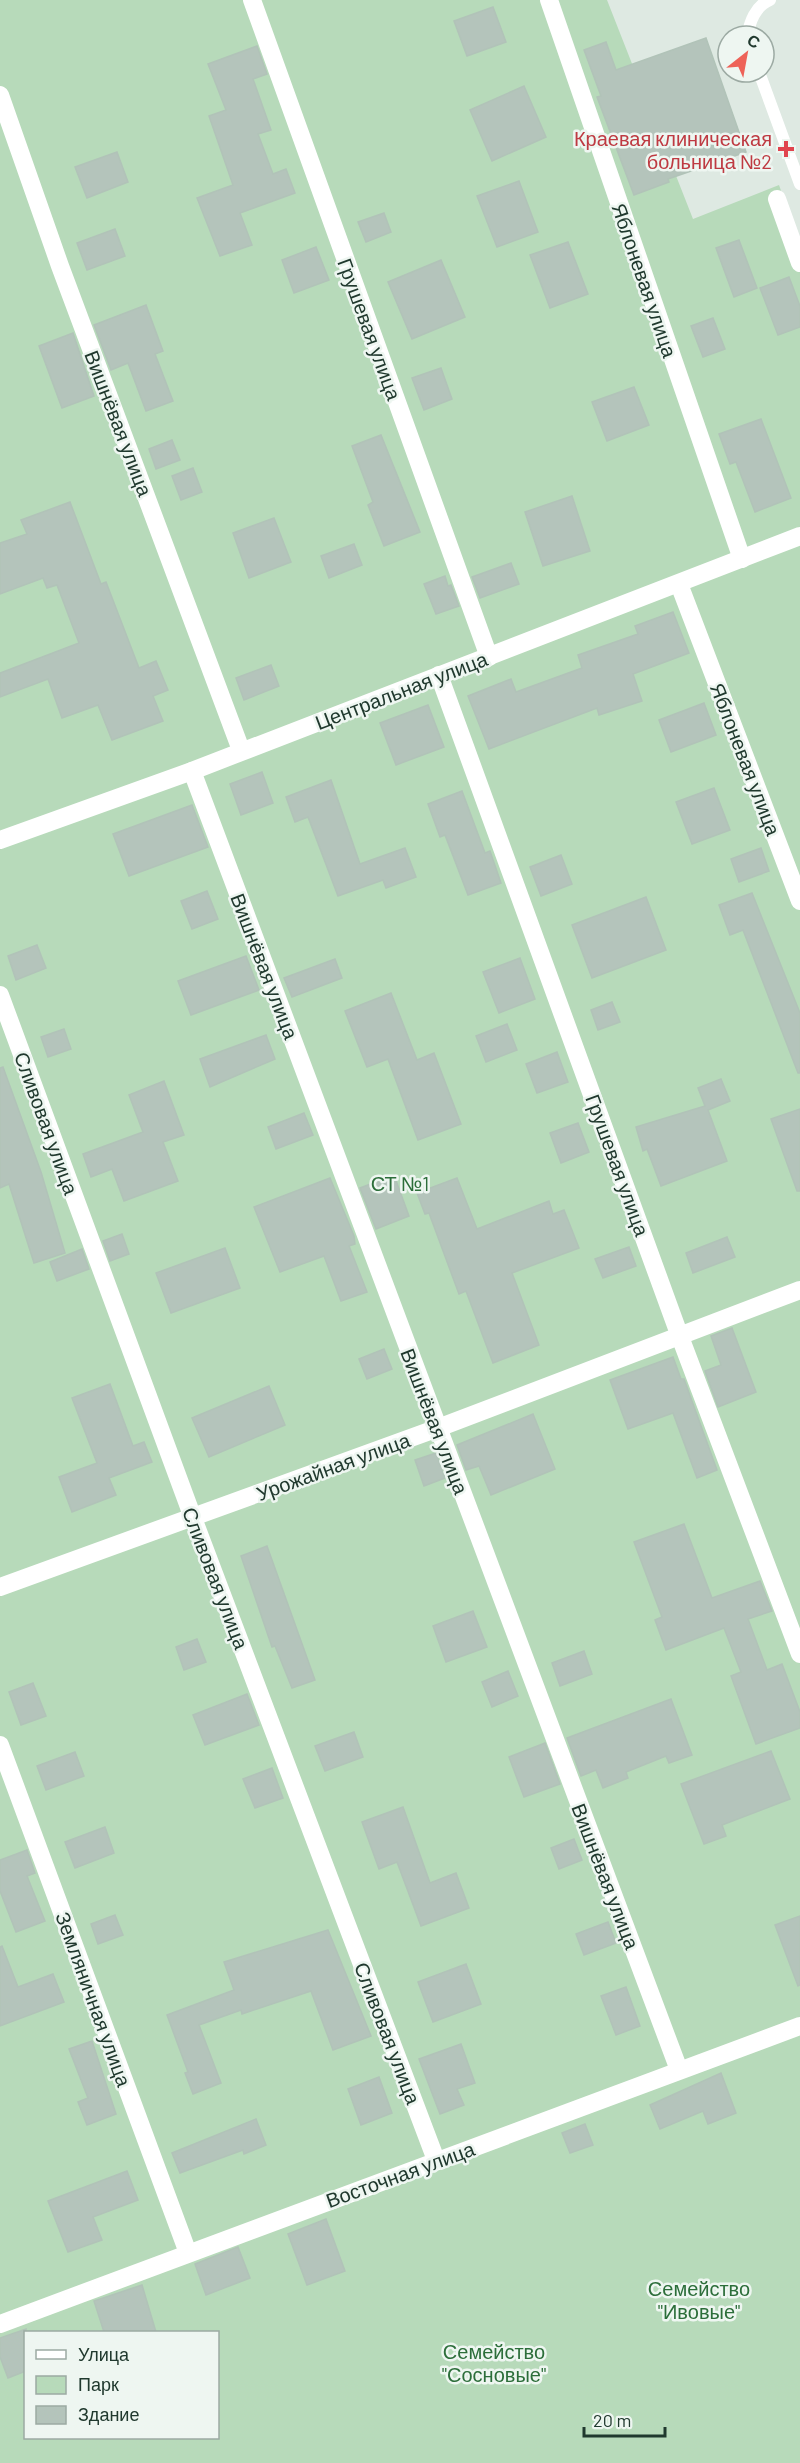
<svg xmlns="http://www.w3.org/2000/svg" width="800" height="2463" viewBox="0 0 800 2463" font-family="Barlow,sans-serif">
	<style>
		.green { fill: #b7daba; fill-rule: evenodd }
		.building { fill: #b4c4bb; stroke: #b1c3b8; stroke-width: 1.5 }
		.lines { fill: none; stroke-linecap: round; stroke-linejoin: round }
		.lane { stroke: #fff; stroke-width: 12 }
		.street { stroke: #fff; stroke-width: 18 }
		.health-dot { fill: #e0444e; stroke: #eef6f1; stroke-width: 2 }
		.labels { text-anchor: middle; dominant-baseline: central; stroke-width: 5; stroke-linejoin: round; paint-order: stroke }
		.health-label { font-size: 20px; fill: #be3a42; stroke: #eef6f1; text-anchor: end }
		.street-label { font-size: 20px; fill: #20392e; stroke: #eef6f1 }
		.park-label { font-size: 20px; fill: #2c6e3a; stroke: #eef6f1 }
	</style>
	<rect width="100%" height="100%" fill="#dee9e2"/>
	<path class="green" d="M0,0H607L693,219L779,185L800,244V2463H0ZM26,2332H218V2438H26Z"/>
	<g class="building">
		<path d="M493,7L506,42L467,56L454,21Z"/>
		<path d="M706,38L746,152L668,179L669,182L634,195L597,97L601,96L584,50L606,42L616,70Z"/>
		<path d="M257,46L267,74L253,79L271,130L258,134L273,174L286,169L295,193L240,213L252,245L220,256L197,198L233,185L209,116L226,110L208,64Z"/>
		<path d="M524,86L546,137L492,161L470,110Z"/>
		<path d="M117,152L128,182L87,198L75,167Z"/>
		<path d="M519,181L538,232L497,247L477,196Z"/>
		<path d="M384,213L391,232L366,242L358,222Z"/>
		<path d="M115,229L125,256L87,270L77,243Z"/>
		<path d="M739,240L757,288L734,297L716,248Z"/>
		<path d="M568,242L588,294L550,308L530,255Z"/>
		<path d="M316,247L329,280L294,293L282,260Z"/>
		<path d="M441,260L465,317L412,339L388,282Z"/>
		<path d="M789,277L800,306V327L778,335L760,288Z"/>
		<path d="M146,305L163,351L155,354L173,401L146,411L128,363L111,370L94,325Z"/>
		<path d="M713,318L725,349L703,357L691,326Z"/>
		<path d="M73,333L94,396L62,408L39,346Z"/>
		<path d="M441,368L452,399L424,410L412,378Z"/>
		<path d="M634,387L649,425L607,441L592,402Z"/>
		<path d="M761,419L791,498L755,512L736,462L730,464L719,434Z"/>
		<path d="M381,435L420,532L384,546L368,505L373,502L352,446Z"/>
		<path d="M172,440L180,460L156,469L149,449Z"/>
		<path d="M193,468L202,492L181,500L172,476Z"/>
		<path d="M572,496L590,551L543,566L525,512Z"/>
		<path d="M70,502L101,584L106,582L139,668L156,661L168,690L153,696L163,721L112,740L98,705L62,718L48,679L0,697V673L79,643L57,585L47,588L43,578L0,594V543L27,534L21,520Z"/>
		<path d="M274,518L291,562L249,578L233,533Z"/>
		<path d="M354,544L362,565L329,578L321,556Z"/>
		<path d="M511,563L519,584L480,598L472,577Z"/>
		<path d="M445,576L448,586L451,585L459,606L436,614L424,584Z"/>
		<path d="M673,612L689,653L633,674L642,701L599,715L597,708L489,749L468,696L511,679L516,692L582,668L578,655L638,634L635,626Z"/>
		<path d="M271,665L279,686L244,700L236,678Z"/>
		<path d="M704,703L716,735L671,752L659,720Z"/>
		<path d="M428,705L444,747L396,765L380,723Z"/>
		<path d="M262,772L273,803L241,815L230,784Z"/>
		<path d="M331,780L360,864L405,848L416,877L386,888L383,880L338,896L308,817L295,822L286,797Z"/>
		<path d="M714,788L730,830L692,844L676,802Z"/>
		<path d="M462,791L485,853L490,851L501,883L468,895L445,835L440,837L428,804Z"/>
		<path d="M192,805L208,847L129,876L113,834Z"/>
		<path d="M761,848L769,871L739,882L731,859Z"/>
		<path d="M561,855L572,884L541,896L530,867Z"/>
		<path d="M207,891L218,919L192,929L181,901Z"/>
		<path d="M752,893L800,1013V1073H798L743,930L730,935L719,905Z"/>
		<path d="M646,897L666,950L592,978L572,925Z"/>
		<path d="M37,945L46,968L16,980L8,956Z"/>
		<path d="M246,956L259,990L191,1015L178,981Z"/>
		<path d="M520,958L535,999L499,1013L483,972Z"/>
		<path d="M335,959L342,978L292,997L284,978Z"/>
		<path d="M391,993L417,1060L434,1053L461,1124L418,1140L388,1059L367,1067L345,1011Z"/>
		<path d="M612,1002L620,1022L598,1030L591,1010Z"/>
		<path d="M507,1024L517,1050L486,1062L476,1036Z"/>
		<path d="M64,1029L71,1049L48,1057L41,1037Z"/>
		<path d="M266,1035L275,1059L210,1087L200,1059Z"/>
		<path d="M557,1052L568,1082L537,1093L526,1064Z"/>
		<path d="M3,1067L41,1172L65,1253L34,1263L9,1184L0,1188V1068Z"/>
		<path d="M721,1079L730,1101L708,1110L727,1161L661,1186L647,1149L643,1151L636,1127L705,1106L698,1088Z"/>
		<path d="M164,1081L184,1135L163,1142L178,1181L124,1201L112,1169L91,1177L83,1154L143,1132L129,1095Z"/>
		<path d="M800,1109V1191H797L771,1119Z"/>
		<path d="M304,1113L313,1135L276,1149L268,1127Z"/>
		<path d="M578,1123L589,1152L561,1163L550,1133Z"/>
		<path d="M394,1175L409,1216L376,1229L360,1188Z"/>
		<path d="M330,1178L354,1236L355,1244L349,1246L367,1292L341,1301L324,1256L280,1272L254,1207Z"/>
		<path d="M457,1178L477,1229L549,1201L553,1214L564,1210L579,1248L512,1273L539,1345L493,1363L466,1291L459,1294L429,1213L425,1214L417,1193Z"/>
		<path d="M122,1234L129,1254L110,1261L103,1241Z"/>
		<path d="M727,1237L735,1257L693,1273L686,1253Z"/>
		<path d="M629,1247L636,1266L603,1278L595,1259Z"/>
		<path d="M225,1248L240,1288L171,1313L156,1273Z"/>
		<path d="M82,1249L89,1269L57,1281L50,1262Z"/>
		<path d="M732,1328L756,1392L718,1407L705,1371L721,1365L711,1336Z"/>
		<path d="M384,1349L392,1369L367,1379L359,1359Z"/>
		<path d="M673,1357L681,1379H684L717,1470L697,1478L673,1413L628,1429L610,1380Z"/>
		<path d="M110,1384L133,1446L144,1442L152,1462L109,1478L116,1495L72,1512L59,1477L97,1463L72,1398Z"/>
		<path d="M269,1386L285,1425L209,1457L192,1418Z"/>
		<path d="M533,1414L555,1469L491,1495L479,1466L466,1470L457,1445Z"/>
		<path d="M436,1453L445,1478L424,1486L415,1460Z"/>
		<path d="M684,1524L712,1598L760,1581L772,1611L748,1619L767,1670L782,1664L800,1712V1728L756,1744L731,1676L741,1672L724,1628L666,1650L655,1620L662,1617L634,1542Z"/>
		<path d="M267,1546L315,1680L292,1688L275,1646L272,1647L241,1556Z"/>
		<path d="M473,1611L487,1647L446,1662L433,1626Z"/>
		<path d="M197,1639L206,1662L184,1670L176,1647Z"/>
		<path d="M584,1651L592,1674L560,1686L552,1663Z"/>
		<path d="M508,1671L518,1696L492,1707L482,1682Z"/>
		<path d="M33,1683L46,1716L21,1725L9,1692Z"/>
		<path d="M247,1694L259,1725L205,1745L193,1715Z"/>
		<path d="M671,1699L692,1755L669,1763L666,1756L626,1772L628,1778L603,1788L596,1770L581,1776L567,1738Z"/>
		<path d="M354,1732L363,1757L325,1771L315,1746Z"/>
		<path d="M545,1743L560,1784L524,1797L509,1757Z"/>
		<path d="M771,1751L790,1799L722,1825L726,1836L704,1844L681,1784Z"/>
		<path d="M75,1752L84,1776L46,1790L37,1766Z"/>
		<path d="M272,1768L283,1798L255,1808L243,1779Z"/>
		<path d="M403,1807L430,1883L456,1873L469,1908L421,1926L397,1862L379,1869L362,1822Z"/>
		<path d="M105,1827L114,1853L75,1868L65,1842Z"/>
		<path d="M574,1839L582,1860L559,1869L551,1848Z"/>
		<path d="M27,1850L35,1873L27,1876L45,1921L16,1932L0,1891V1860Z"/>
		<path d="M115,1915L123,1935L98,1944L91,1924Z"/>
		<path d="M800,1916V1985L798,1986L775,1925Z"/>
		<path d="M608,1922L616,1943L584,1955L576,1934Z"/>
		<path d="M328,1930L371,2036L333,2050L311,1991L242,2014L241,2010L199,2025L221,2083L193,2094L185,2073L188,2072L167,2015L234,1990L224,1962Z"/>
		<path d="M2,1946L18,1987L53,1974L64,2002L0,2026V1947Z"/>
		<path d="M466,1964L481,2004L433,2022L418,1982Z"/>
		<path d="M626,1987L640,2026L616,2035L601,1996Z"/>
		<path d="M92,2041L116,2114L87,2125L78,2102L88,2098L69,2049Z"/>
		<path d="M461,2044L475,2083L457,2089L464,2105L440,2114L419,2059Z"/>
		<path d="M721,2073L736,2113L708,2124L703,2111L660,2129L650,2105Z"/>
		<path d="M379,2077L392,2113L361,2125L348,2089Z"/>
		<path d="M256,2119L266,2145L244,2154L243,2150L180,2173L172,2153Z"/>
		<path d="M585,2124L593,2145L570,2153L562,2133Z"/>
		<path d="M127,2171L138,2200L93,2217L102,2240L68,2252L48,2201Z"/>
		<path d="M326,2219L345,2271L307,2285L288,2234Z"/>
		<path d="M238,2247L250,2278L206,2295L195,2264Z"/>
		<path d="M142,2285L156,2332H104L94,2301Z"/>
		<path d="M26,2329V2371L8,2378L0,2357V2338Z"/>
	</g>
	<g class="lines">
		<g class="lane">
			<path d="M747,36C750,22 755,6 770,0"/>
			<path d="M759,72L800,184"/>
		</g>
		<g class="street">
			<path d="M252,0L489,657"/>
			<path d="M549,0L742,559"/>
			<path d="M0,95L60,266L241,750"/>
			<path d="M777,199L800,263"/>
			<path d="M679,584L800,901"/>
			<path d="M439,675L679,1334L800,1654"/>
			<path d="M192,771L679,2070"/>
			<path d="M0,840L192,771L800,536"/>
			<path d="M0,995L193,1518L436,2160"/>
			<path d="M0,1587L438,1428L800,1290"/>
			<path d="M0,1745L188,2253"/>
			<path d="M0,2324L800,2026"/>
		</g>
	</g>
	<path class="health-dot" d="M783 140h6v6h6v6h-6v6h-6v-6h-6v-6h6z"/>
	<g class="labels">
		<g class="health-label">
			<text x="772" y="138">Краевая клиническая<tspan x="772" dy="23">больница №2</tspan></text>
		</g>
		<g class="street-label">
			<text transform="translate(645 280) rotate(71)">Яблоневая улица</text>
			<text transform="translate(370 329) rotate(70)">Грушевая улица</text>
			<text transform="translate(119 423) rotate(69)">Вишнёвая улица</text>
			<text transform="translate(401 690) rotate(-21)">Центральная улица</text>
			<text transform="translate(746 759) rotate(69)">Яблоневая улица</text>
			<text transform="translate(265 966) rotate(69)">Вишнёвая улица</text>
			<text transform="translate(47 1123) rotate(70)">Сливовая улица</text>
			<text transform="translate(618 1165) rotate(70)">Грушевая улица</text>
			<text transform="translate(435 1421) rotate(69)">Вишнёвая улица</text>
			<text transform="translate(333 1466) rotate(-20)">Урожайная улица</text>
			<text transform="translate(216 1578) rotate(69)">Сливовая улица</text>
			<text transform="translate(606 1876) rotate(69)">Вишнёвая улица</text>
			<text transform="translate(94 1999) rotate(70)">Земляничная улица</text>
			<text transform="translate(388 2033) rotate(69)">Сливовая улица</text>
			<text transform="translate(400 2174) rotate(-20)">Восточная улица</text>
		</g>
		<g class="park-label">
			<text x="400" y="1183">СТ №1</text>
			<text x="699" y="2288">Семейство<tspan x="699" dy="23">"Ивовые"</tspan></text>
			<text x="494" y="2351">Семейство<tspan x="494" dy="23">"Сосновые"</tspan></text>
		</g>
	</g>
	<rect x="24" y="2331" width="195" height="108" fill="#eef6f1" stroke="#9caaa3" stroke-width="1.5"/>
	<rect x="36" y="2350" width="30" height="9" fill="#ffffff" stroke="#9caaa3" stroke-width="1.5"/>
	<text x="78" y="2361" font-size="18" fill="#20392e">Улица</text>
	<rect x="36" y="2376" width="30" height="18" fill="#b7daba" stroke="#9caaa3" stroke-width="1.5"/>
	<text x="78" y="2391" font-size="18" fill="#20392e">Парк</text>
	<rect x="36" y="2406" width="30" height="18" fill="#b4c4bb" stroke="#9caaa3" stroke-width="1.5"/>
	<text x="78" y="2421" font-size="18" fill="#20392e">Здание</text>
	<g transform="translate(746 54) rotate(31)"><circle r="28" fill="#eef6f1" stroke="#9caaa3" stroke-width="1.5"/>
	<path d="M0-4.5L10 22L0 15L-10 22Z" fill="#ee6258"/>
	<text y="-9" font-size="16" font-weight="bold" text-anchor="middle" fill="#20392e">С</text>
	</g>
	<path d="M584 2427v9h81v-9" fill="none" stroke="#20392e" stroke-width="3"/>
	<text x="593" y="2427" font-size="18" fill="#20392e" stroke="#eef6f1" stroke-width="4.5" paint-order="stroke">20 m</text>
</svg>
